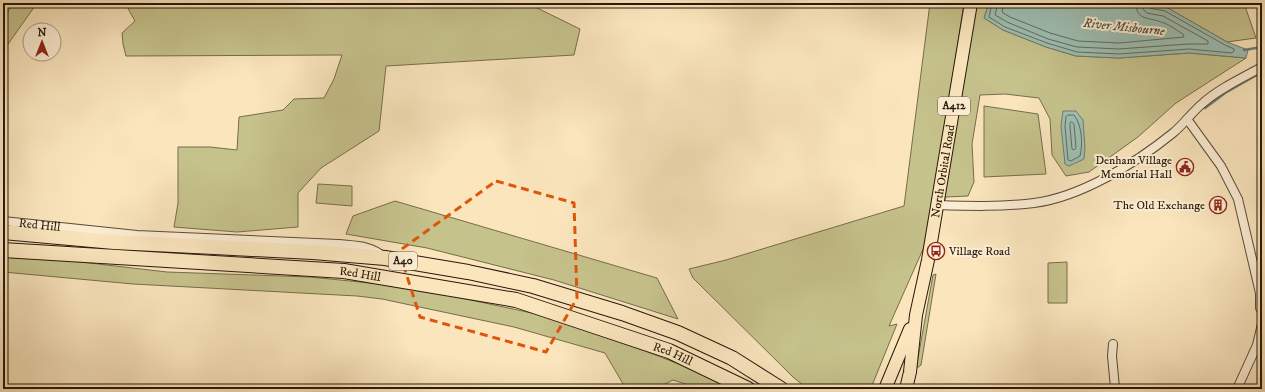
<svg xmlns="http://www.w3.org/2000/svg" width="1265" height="392" viewBox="0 0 1265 392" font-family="'IM FELL DW Pica',serif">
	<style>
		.green { fill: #c6c28c; stroke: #766d4b }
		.water { fill: #9ebfb3; stroke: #6e7c6f }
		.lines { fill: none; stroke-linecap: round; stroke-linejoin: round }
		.shore { stroke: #626c5e; stroke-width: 1 }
		.stream { stroke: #6e7c6f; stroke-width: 2.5 }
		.street-casing { stroke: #5b4b37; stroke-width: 10 }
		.primary-casing { stroke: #26180a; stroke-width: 14 }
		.highway-casing { stroke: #26180a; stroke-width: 16 }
		.street { stroke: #fceed4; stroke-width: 8 }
		.primary { stroke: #fae5bd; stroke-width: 12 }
		.highway { stroke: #fae5bd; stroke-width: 14 }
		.marked { fill: none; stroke: #de560c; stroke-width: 3; stroke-dasharray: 8 5; stroke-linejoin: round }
		.labels { text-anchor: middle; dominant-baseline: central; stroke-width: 4; stroke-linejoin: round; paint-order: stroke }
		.shield { fill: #fceed4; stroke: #665847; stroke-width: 1 }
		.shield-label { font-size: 11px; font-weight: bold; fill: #26180a }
		.poi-label { font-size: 12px; fill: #26180a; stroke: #fceed4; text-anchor: end }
		.street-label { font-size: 12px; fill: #26180a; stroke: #fceed4 }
		.water-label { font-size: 13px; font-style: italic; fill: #505245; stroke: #fceed4 }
	</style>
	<rect width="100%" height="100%" fill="#fae5bd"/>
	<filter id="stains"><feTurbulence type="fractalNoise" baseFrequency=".005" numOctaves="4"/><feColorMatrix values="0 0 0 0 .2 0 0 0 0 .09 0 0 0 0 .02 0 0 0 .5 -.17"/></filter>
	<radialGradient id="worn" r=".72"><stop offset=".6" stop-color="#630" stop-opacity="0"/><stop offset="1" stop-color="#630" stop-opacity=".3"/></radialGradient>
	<g class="green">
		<path d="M12,3H37L6,47L3,82V23Z"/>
		<path d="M125,3H527L580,29L574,55L386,66L379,131L321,168L298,193V227L237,232L174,227L178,203V147H210L237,150L239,117L283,110L294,99L324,98L334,79L342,55L126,56L123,44L122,33L135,21Z"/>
		<path d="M930,3H964L928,238L889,326L897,324L871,388L869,389H808L794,378L693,278L689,269L726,260L904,206Z"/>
		<path d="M973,3H989L984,18L1003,30L1046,47L1076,56L1119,58L1189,53L1246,58L1176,103L1138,137L1089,172L1066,176L1052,155L1050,119L1039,98L1005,94L980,95L972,144L974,182L968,196L946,197L939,213Z"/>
		<path d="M1138,3H1244L1256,38L1227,42L1166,7Z"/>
		<path d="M984,106L1038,114L1046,174L984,177Z"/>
		<path d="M318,184L352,186V206L316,203Z"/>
		<path d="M395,201L657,278L678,319L554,280L427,248L346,234L353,216Z"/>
		<path d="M3,253L167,272L310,277L410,287L541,315L642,350L716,378L725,389H701L673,380L655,389H626L605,353L514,327L382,299L357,296L133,284L3,272Z"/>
		<path d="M1067,262V303H1048V263Z"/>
		<path d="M936,274L921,365L916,369L933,275Z"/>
	</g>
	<g class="water">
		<path d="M989,3H1138L1166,7L1227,42L1248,50L1246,58L1189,53L1119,58L1076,56L1046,47L1003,30L984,18Z"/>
		<path d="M1063,111H1076L1083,120L1085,148L1084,159L1069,166L1065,164L1061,126Z"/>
	</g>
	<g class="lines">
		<g class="shore">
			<path d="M992,3L989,17L1005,27L1047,43L1077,52L1119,54L1189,49L1232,53L1234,51V49L1225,45L1165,11L1149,8L1147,3"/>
			<path d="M998,3L995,15L1007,22L1048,39L1077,47L1119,49L1188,44H1208V41L1163,16L1147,13L1143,9L1142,3"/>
			<path d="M1004,3L1002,12L1010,17L1050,33L1078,41L1119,43L1184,37L1183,34C1176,30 1169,24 1161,22C1149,17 1136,21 1136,3"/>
			<path d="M1068,115H1074C1082,125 1083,144 1080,156L1071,161L1068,160L1065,126L1066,117Z"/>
			<path d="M1072,122L1074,124L1076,148L1074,150L1072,149L1070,127V123Z"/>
		</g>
		<g class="stream">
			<path d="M1244,50L1262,47"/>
			<path d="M1205,108L1225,93L1262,72"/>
		</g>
		<defs>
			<g id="street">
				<path d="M1187,119L1221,166L1238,199L1260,293V308L1262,310"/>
				<path d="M937,205C969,206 1001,207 1034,203C1081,197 1136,163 1173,133C1184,124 1192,112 1203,103C1220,88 1242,78 1262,67"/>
				<path id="s1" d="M3,221L137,235L338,244C356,246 370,245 384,257"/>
				<path d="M1113,344L1112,356L1115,388"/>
				<path d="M1237,389L1257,345L1262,324"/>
			</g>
			<g id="primary">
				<path d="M885,389L910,329"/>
				<path id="s2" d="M906,389L910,372L916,315L928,260L971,3"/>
			</g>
			<g id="highway">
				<path d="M3,232L114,242L313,252L385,258L468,272L533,286L622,313L678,333L732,358L781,389"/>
				<path id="s3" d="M3,250L344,271L516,300L669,351L748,389"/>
			</g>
		</defs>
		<use href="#street" class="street-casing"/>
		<use href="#primary" class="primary-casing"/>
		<use href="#highway" class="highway-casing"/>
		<use href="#street" class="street"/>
		<use href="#primary" class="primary"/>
		<use href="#highway" class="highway"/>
	</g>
	<path class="marked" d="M496,181L574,203L577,298L546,352L420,317L399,251Z"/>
	<defs>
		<symbol id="civic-ring" viewBox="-11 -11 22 22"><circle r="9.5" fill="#fceed4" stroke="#8f2418" stroke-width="1.5"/><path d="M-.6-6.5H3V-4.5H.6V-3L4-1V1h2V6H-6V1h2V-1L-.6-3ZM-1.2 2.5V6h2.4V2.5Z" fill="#8f2418"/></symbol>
		<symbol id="building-ring" viewBox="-11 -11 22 22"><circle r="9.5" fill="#fceed4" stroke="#8f2418" stroke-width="1.5"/><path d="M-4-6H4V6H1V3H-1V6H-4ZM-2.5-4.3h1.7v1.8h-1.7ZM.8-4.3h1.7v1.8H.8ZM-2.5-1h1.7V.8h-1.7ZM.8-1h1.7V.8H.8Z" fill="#8f2418"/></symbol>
		<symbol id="bus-ring" viewBox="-11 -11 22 22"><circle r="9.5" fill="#fceed4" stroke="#8f2418" stroke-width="1.5"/><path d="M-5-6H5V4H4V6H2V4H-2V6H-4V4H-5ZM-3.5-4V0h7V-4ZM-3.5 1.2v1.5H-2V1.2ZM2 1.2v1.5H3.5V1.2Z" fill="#8f2418"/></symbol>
	</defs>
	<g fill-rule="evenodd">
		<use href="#civic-ring" x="1175" y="157" width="20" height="20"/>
		<use href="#building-ring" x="1208" y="195" width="20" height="20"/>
		<use href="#bus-ring" x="926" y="241" width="20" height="20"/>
	</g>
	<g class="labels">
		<g class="shield">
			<rect x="938" y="97" width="32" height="18" rx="3"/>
			<rect x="389" y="252" width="28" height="18" rx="3"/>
		</g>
		<g class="shield-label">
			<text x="954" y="106">A412</text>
			<text x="403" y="261">A40</text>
		</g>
		<g class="poi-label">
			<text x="1172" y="160">Denham Village<tspan x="1172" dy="14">Memorial Hall</tspan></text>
			<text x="1205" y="205">The Old Exchange</text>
			<text x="949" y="251" text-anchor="start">Village Road</text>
		</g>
		<g class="street-label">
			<text stroke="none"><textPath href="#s2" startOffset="221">North Orbital Road</textPath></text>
			<text stroke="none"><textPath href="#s1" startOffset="37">Red Hill</textPath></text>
			<text stroke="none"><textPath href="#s3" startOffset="358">Red Hill</textPath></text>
			<text stroke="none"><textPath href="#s3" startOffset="682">Red Hill</textPath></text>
		</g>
		<g class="water-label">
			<text transform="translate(1124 27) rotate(6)">River Misbourne</text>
		</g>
	</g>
	<rect width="1265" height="392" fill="none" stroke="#fae5bd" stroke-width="16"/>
	<rect x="4" y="4" width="1257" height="384" fill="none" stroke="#26180a" stroke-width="2"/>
	<rect x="8" y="8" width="1249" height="376" fill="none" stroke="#26180a"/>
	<g transform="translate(42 42)"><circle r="19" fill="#fceed4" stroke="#a69883"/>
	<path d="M0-3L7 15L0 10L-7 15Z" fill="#8f2418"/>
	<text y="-6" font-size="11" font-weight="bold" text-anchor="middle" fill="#26180a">N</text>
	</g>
	<rect width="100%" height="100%" filter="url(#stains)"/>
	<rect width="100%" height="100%" fill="url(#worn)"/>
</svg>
